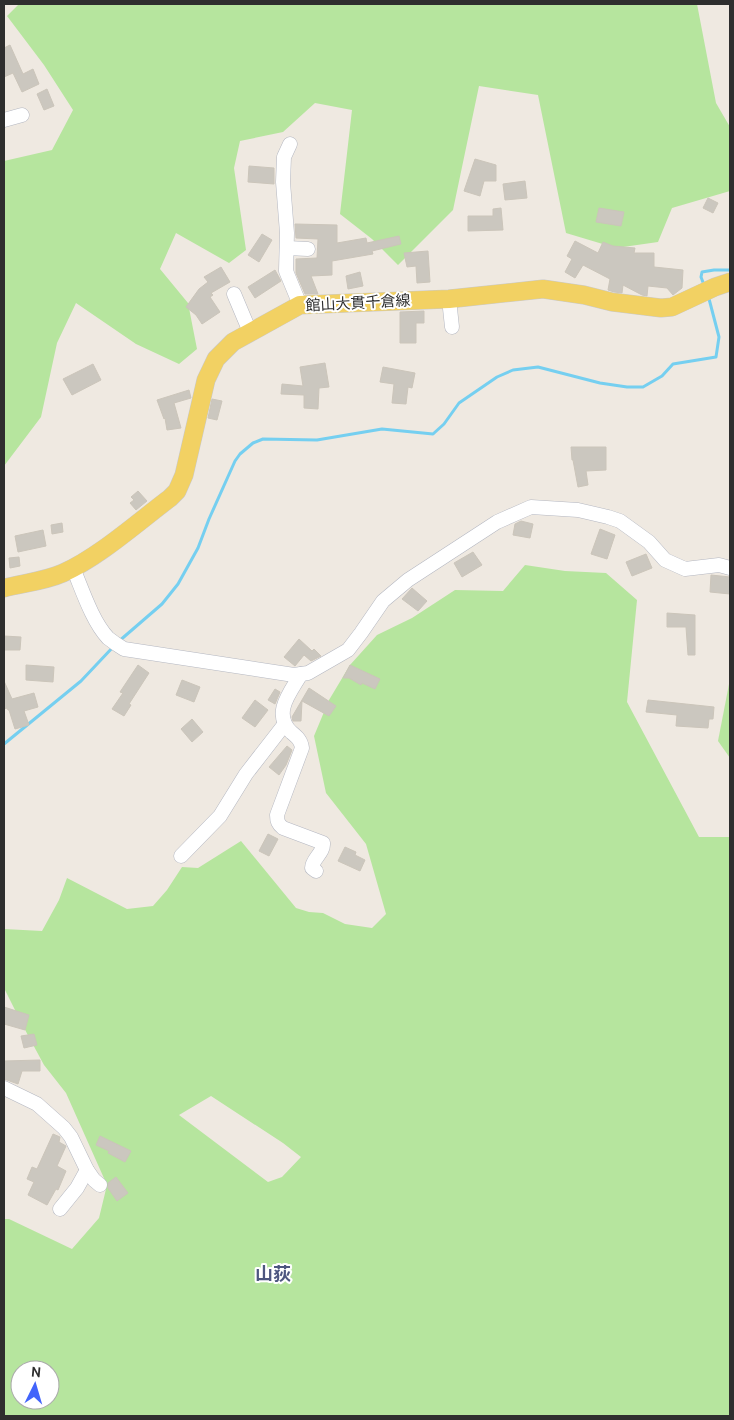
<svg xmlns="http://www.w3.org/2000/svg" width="734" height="1420" viewBox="0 0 734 1420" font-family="Cabin,'Noto Sans JP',sans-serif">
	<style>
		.green { fill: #b6e59e; fill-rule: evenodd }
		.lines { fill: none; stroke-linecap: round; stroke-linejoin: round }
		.stream { stroke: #75cff0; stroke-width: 3 }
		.building { fill: #cbc7bf; stroke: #cbc5ba }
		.minor-casing { stroke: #b4b7c1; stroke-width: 15 }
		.major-casing { stroke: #c9c9c9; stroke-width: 19 }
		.minor { stroke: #fff; stroke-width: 14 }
		.major { stroke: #f2d163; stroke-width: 18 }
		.labels { text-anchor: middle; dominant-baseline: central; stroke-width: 4; stroke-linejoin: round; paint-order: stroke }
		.street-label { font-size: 15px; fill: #2e2e2e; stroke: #fff }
		.quarter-label { font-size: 18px; font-weight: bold; fill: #4d5680; stroke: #fff }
	</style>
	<rect width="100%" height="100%" fill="#efe9e1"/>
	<g class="green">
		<path d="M19,4H697L716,103L730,127V191L672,208L658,242L616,248L566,233L538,95L479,86L453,210L398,265L372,239L340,214L352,110L315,103L283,132L240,141L234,168L246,250L229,263L176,233L160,269L188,303L197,349L179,364L136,344L76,303L57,343L41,417L4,466V161L52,150L73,110L44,65L7,16Z"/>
		<path d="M525,565L565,571L606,573L637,600L627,702L699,837H730V1416H4V1219H9L72,1249L99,1218L107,1185L66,1093L44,1065L23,1026L4,988V929L42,931L59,900L67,878L127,909L153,906L167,890L182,867L198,868L241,841L296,908L309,912L323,913L345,924L372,928L386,914L366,844L326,793L314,736L329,700L350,665L377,635L412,618L455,590L503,591ZM211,1096L283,1143L301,1157L282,1177L268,1182L179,1115ZM20,1370H50V1400H20Z"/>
		<path d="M730,679V758L718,741Z"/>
	</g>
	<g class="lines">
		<g class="stream">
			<path d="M704,285L701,277L702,272L714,270H730"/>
			<path d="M118,642L162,604L178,584L198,548L209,519L235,461L240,454L253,443L263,439L317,440L382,429L433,434L444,424L459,403L497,377L513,370L538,367L600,383L627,387H643L662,376L673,364L716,357L719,337L708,295"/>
			<path d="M4,744L81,681L114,646"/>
		</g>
	</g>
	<g class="building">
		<path d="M10,45L23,74L33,69L39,84L22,92L13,73L4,77V48Z"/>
		<path d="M47,89L54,106L44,110L37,94Z"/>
		<path d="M475,159L496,165V181H484L480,196L464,191Z"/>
		<path d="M249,166L274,168V184L248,182Z"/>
		<path d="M525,181L527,198L505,200L503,184Z"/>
		<path d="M708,198L718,203L713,213L703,208Z"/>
		<path d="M501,208L503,230L468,231V216H493V209Z"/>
		<path d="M599,208L624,212L621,226L596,222Z"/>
		<path d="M295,224L337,225V243L366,238L367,243L399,236L401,244L372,251L373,254L332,261V275L311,276L318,294H305L296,273V259L317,258L318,239L296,238Z"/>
		<path d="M262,234L272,240L259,262L248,255Z"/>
		<path d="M575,241L598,253L603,242L613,246L635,248L634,253H654V267L683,270L682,288L673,295L667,288L648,286L647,296L642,295L623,285L622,293L614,292L608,290L610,279L583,265L575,278L565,272L572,259L567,256Z"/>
		<path d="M428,251L430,282L417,283L416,266L407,267L404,253Z"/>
		<path d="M221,267L230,282L211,293L213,295L210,297L220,312L202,324L196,315L186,307L199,289L208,282L204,277Z"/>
		<path d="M275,270L281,281L255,298L248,287Z"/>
		<path d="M360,272L363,286L348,289L346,276Z"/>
		<path d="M424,311V323H416V343H400V312Z"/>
		<path d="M325,363L329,387L319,388L318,409L304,408V395L281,394L282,384L303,386L300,367Z"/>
		<path d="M93,364L101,380L72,395L63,379Z"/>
		<path d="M383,367L415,373L412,388L408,387L406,404L392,403L394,384L380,382Z"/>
		<path d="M189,390L191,398L174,403L181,428L167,430L165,418L164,419L157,400Z"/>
		<path d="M212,399L222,401L217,420L208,418Z"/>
		<path d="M571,447H606V470L586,471L588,485L578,487L573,460H572Z"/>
		<path d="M138,491L147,501L136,510L130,503L134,500L131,497Z"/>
		<path d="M521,521L533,524L530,538L513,535L515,524Z"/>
		<path d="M62,523L63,532L52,534L51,525Z"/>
		<path d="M600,529L615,535L607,559L591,554Z"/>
		<path d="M43,530L46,546L18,552L15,536Z"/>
		<path d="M473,552L482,565L462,577L454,563Z"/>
		<path d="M646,554L652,568L632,576L626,562Z"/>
		<path d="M19,557L20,566L10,568L9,558Z"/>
		<path d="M711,575L730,577V594L710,592Z"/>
		<path d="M412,588L427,601L418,611L402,599Z"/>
		<path d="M667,613L695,615V655H688L686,627H667Z"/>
		<path d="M4,636L21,637L20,650H4Z"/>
		<path d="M299,639L312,651L314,649L321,656L311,661L304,655L295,666L284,657Z"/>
		<path d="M26,665L54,667L53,682L26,680Z"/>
		<path d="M138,665L149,673L129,704L131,705L124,716L112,709L123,693L120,692Z"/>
		<path d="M350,665L380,679L375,689L362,683L361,685L349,678H343Z"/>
		<path d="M182,680L200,687L194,702L176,695Z"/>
		<path d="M4,681L12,699L34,693L38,707L24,711L29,725L15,729L9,710H8L7,708L4,709Z"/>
		<path d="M309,688L336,706L329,716L302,701L301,721H293L292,717Z"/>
		<path d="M275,689L280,692L275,704L268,700Z"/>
		<path d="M255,700L268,710L255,727L242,718Z"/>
		<path d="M648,700L714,707L713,719H709L708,728L676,726L677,715L646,712Z"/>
		<path d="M192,719L203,732L192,742L181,729Z"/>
		<path d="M287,746L292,750L286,765L279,775L269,767Z"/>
		<path d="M268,834L278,839L269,856L259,851Z"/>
		<path d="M345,847L356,852L355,855L365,860L360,871L338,861Z"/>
		<path d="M4,1007L29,1015L25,1030L4,1024Z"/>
		<path d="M34,1034L37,1045L24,1048L21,1036Z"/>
		<path d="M40,1060V1071H22L18,1084L4,1079V1061Z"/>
		<path d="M53,1134L60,1137L59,1142L66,1146L57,1166L66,1171L58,1190L56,1189L47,1205L28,1195L34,1182L27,1179L32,1167L37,1169Z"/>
		<path d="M100,1136L131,1151L125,1162L108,1153L109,1151L96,1145Z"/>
		<path d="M116,1177L128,1193L117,1201L108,1188V1183Z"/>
	</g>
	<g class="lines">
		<defs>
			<g id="minor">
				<path d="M4,120L22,115"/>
				<path d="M290,144L284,157L283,182L287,233L286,271L300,305"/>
				<path d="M287,248L308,249"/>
				<path d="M234,294L250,332"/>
				<path d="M449,299L452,327"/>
				<path d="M73,568C82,589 92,621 108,638C113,642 119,646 124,649L294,675L308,673L348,650L361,633L383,601L408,580L497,522L531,507L578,510L608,517L620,521L649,542L665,560L685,569L719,565L730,568"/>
				<path d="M301,674C290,693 272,713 291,732C297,737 301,740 302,748L277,815C277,821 278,824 283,828L323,843C324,853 312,859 312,868L316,871"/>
				<path d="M181,856L220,816L246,774L284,725"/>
				<path d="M4,1088L37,1104L64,1128L71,1137L87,1170L94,1180L100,1185"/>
				<path d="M60,1209L77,1188L87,1170"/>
			</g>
			<path id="major" d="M4,588C24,583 45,581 63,573C99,557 138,522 170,498L177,491L184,475L206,380L216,359L233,342L300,305L449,299L543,289L584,295L612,302L661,308L672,307L715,287L730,282"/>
		</defs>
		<use href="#minor" class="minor-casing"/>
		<use href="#major" class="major-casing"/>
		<use href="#minor" class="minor"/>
		<use href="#major" class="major"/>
	</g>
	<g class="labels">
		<g class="street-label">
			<text transform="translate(358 303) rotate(-3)">館山大貫千倉線</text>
		</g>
		<g class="quarter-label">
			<text x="273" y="1274">山荻</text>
		</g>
	</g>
	<rect width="734" height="1420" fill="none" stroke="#2e2e2e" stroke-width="10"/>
	<g transform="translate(35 1385) rotate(5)"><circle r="24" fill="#ffffff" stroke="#ababab"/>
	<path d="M0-4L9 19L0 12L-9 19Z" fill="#4264fb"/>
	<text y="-8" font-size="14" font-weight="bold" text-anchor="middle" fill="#2e2e2e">N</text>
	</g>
</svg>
